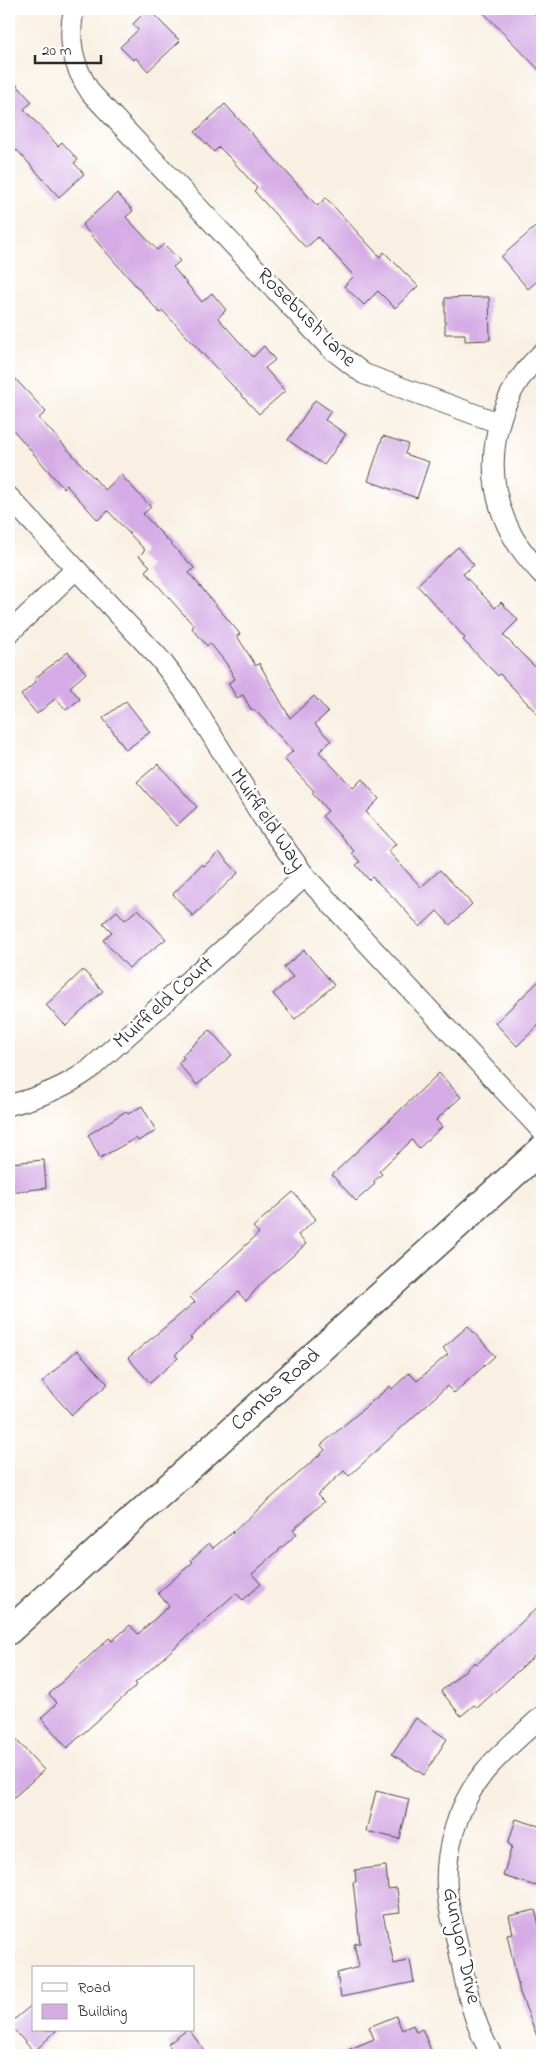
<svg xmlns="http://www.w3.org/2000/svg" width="551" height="2064" viewBox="0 0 551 2064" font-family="'Indie Flower',sans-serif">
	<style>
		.building { fill: #d5ace5 }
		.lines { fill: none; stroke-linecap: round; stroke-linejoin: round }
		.minor-casing { stroke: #4a4947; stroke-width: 22 }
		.tertiary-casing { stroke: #4a4947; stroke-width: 29 }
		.minor { stroke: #fff; stroke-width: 20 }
		.tertiary { stroke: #fff; stroke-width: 26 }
		.labels { text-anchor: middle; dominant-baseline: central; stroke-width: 5; stroke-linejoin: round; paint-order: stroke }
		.street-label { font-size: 21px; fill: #2b2b2b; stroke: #fff }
	</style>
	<rect width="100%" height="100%" fill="#fff"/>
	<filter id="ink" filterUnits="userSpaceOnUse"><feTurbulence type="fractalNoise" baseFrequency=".02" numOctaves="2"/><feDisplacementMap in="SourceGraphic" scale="10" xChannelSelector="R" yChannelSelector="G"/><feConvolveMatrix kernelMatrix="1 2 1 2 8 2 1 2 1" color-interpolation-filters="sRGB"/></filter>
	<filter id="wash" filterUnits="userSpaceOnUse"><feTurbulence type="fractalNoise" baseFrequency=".0096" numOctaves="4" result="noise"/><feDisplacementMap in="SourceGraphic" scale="20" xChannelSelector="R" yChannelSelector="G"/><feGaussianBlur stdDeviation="1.12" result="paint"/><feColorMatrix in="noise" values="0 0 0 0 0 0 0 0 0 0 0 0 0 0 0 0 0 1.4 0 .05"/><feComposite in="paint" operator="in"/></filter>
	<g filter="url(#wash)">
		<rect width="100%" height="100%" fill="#f9f0e3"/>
		<g id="blocks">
			<g class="building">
				<path d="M148,9L180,41L148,71L136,58L133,60L120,47L138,30L133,24Z"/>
				<path d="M480,9H530L542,22V73Z"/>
				<path d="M9,76L32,102L24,109L58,146L62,142L78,160L74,163L84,174L59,197L17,150L9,158Z"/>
				<path d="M225,104L317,206L326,198L380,257L384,252L418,286L395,308L378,291L364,305L344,286L354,276L318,237L306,248L254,191L257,188L231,159L219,147L214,152L195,132Z"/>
				<path d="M117,193L133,211L126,217L157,250L164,244L180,261L173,267L202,302L212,293L226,310L218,318L253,357L264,346L275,360L265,368L285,391L259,414L163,311L160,313L82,225Z"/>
				<path d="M542,221V277L528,289L501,257Z"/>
				<path d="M489,297L490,340L465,341V334H445V298Z"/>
				<path d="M9,372L46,412L39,418L105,490L121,475L151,507L143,514L194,568L189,573L240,634L237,636L256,666L259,663L290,718L314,696L328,712L315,724L331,741L319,752L353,788L362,779L379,799L366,812L396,844L388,851L421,887L440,870L472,904L450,925L437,911L420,927L392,896L372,877L369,880L356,865L360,862L352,853L354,851L322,816L328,811L312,793L314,791L284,759L293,751L255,710L252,711L243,695L237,698L228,683L235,679L226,663L210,643L207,646L192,628L194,626L145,571L150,566L139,556L145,550L108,511L98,520L66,485L63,488L9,425Z"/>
				<path d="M315,400L331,411L325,420L346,434L324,465L288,440Z"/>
				<path d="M383,436L408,444L405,454L429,462L417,498L368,481Z"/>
				<path d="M458,547L474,565L463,574L495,608L501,602L518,620L503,635L542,674V719L500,674L498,676L463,640L465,638L417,585Z"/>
				<path d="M68,652L86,673L70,687L80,699L66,710L56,698L37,714L21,695L36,682L34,679Z"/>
				<path d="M126,701L150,732L126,750L103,718Z"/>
				<path d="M158,764L197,807L176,826L137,782Z"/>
				<path d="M219,852L238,873L193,916L173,894L202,864L204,866Z"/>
				<path d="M138,909L166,939L129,968L103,940L112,932L103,923L117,911L125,920Z"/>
				<path d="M304,950L334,985L295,1019L273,994L293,977L284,967Z"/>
				<path d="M83,970L103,991L66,1026L46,1005Z"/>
				<path d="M542,978V1022L517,1046L495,1023Z"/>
				<path d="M210,1030L232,1055L197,1085L178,1063L184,1058L182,1055Z"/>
				<path d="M439,1073L461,1097L436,1120L442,1127L419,1148L412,1140L379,1171L382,1174L373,1182L375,1184L356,1201L332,1175Z"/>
				<path d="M142,1106L156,1131L138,1141L136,1138L100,1158L88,1135L126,1111L128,1114Z"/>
				<path d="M44,1160L46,1188L9,1192V1163Z"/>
				<path d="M293,1192L316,1219L298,1235L306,1244L261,1284L246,1301L238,1292L190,1338L192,1339L175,1355L178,1358L150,1383L128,1358L195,1302L190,1297L259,1233L253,1227Z"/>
				<path d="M468,1326L495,1356L454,1393L447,1386L349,1476L344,1471L317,1495L324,1502L293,1530L297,1534L252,1574L261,1584L243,1600L236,1593L135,1683L137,1685L67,1748L41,1718L57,1703L49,1694L109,1638L112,1641L130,1625L138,1634L169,1606L158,1593L193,1562L191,1560L209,1543L213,1548L233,1532L325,1450L321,1445L390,1386L392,1389L409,1373L417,1381L448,1354L443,1348Z"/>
				<path d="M77,1350L108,1384L72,1415L42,1382Z"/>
				<path d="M542,1603V1649L477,1708L474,1705L461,1716L441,1691L475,1662L477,1664Z"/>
				<path d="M416,1718L447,1739L424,1775L392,1754Z"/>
				<path d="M9,1732L44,1770L9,1802Z"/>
				<path d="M376,1791L409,1799L400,1839L366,1831Z"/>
				<path d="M516,1819L542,1827V1864L536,1886L503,1876L512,1846L508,1844Z"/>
				<path d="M386,1866L388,1889L397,1888L400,1912L383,1914L394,1964L410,1960L414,1982L341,1997L337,1973L359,1967L354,1944L360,1943L353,1882H356L355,1870Z"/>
				<path d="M535,1910L540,1928H542L541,2046L520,1993L507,1934L513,1933L509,1916Z"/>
				<path d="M34,2003V2030H57L34,2052L9,2024Z"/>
				<path d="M396,2016L402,2030L413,2025L416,2032L422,2029L433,2055H336L374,2039L369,2027Z"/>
				<path d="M187,2030H189L208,2055H176L168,2044Z"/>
			</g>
		</g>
	</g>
	<g filter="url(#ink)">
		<use href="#blocks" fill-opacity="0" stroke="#4a4947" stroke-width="1"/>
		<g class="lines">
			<defs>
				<g id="minor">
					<path d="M74,9C67,41 73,66 91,93L329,347L364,374L499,423"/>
					<path d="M542,353C492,400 479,474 512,535C520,550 531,562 542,574"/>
					<path d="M9,497L160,659L185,692L263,818L305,876L542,1131"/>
					<path d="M9,633L76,569"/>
					<path d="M9,1105C38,1098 64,1088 89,1070L305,876"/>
					<path d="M492,2055C474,2026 466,1988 460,1955C456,1936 451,1918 448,1899C442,1855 457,1805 485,1771C502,1751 523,1734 542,1716"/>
				</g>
				<path id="tertiary" d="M9,1631L542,1149"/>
			</defs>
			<use href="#minor" class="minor-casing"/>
			<use href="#tertiary" class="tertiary-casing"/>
			<use href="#minor" class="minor"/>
			<use href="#tertiary" class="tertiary"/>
		</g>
	</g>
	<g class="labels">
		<g class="street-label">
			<text transform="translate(306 318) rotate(45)">Rosebush Lane</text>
			<text transform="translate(267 820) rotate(56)">Muirfield Way</text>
			<text transform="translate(164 1003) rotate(-42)">Muirfield Court</text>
			<text transform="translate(276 1390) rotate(-42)">Combs Road</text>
			<text transform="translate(461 1946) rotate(78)">Gunyon Drive</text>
		</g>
	</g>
	<rect width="551" height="2064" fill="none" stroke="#fff" stroke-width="30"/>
	<rect x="32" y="1966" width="162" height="65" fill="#ffffff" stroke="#aaaaaa"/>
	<rect x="42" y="1983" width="25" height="8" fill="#ffffff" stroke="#aaaaaa"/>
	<text x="78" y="1992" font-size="15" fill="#2b2b2b">Road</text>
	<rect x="42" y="2004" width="25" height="15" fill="#d5ace5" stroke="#aaaaaa"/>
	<text x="78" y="2016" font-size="15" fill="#2b2b2b">Building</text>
	<path d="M35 55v8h66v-8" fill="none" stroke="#2b2b2b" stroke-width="2.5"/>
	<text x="42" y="55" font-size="15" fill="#2b2b2b" stroke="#ffffff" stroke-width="4" paint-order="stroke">20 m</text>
</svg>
